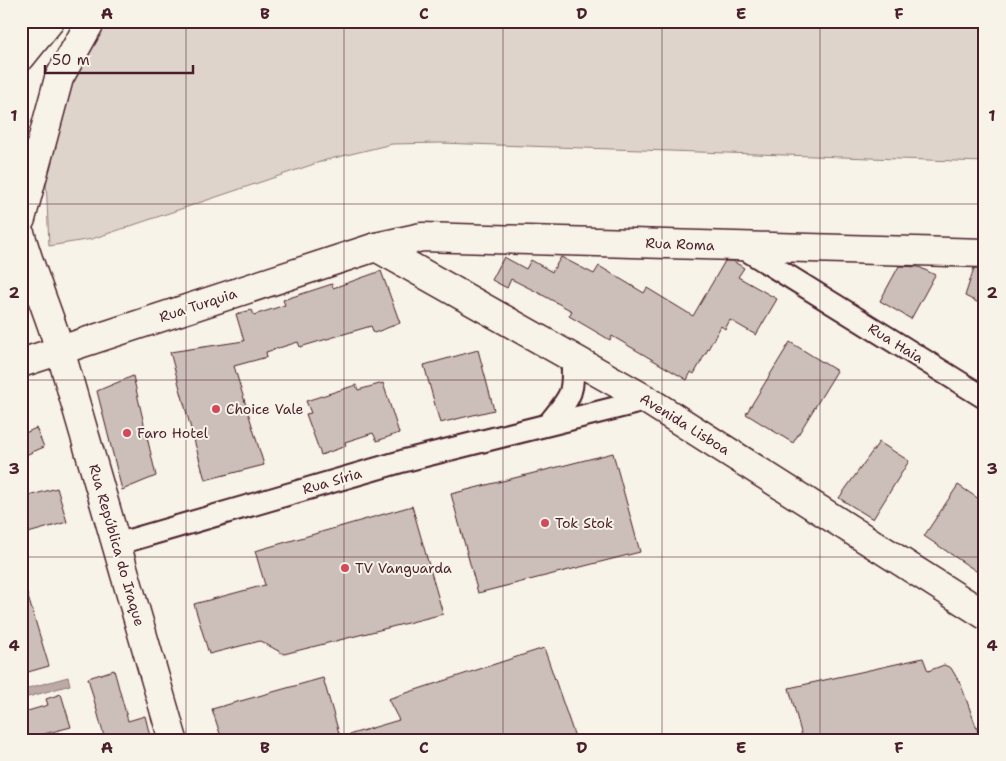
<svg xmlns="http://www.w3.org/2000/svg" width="1006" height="761" viewBox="0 0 1006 761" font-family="'Shantell Sans',sans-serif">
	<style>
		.green { fill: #ded4cc; stroke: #947a7c }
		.water { fill: #bcaaa7; stroke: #8e7275 }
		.building { fill: #ccbfb9; stroke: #4a1f2b }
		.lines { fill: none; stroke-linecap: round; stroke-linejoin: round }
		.street-casing { stroke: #4a1f2b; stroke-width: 25 }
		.secondary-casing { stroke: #4a1f2b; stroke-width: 31 }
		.highway-casing { stroke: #4a1f2b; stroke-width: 31 }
		.street { stroke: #f7f3e8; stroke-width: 21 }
		.secondary { stroke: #f7f3e8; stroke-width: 28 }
		.highway { stroke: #f7f3e8; stroke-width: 28 }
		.grid { fill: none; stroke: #4a1f2b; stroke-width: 1; stroke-opacity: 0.55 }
		.poi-dot { fill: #d1495b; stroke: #f7f3e8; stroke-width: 2 }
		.labels { text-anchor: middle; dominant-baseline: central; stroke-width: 4; stroke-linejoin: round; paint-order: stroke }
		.street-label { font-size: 14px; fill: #4a1f2b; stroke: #f7f3e8 }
		.poi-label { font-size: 14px; fill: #4a1f2b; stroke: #f7f3e8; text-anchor: start }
		.neatline { fill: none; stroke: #4a1f2b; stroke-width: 2 }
		.grid-label { font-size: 16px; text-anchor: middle; font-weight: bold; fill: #4a1f2b }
	</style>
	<rect width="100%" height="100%" fill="#f7f3e8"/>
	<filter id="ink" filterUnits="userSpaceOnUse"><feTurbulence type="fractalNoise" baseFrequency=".02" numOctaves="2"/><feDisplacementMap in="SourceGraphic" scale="10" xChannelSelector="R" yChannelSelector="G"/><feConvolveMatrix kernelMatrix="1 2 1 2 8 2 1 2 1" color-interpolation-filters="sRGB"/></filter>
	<g filter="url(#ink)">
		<path class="green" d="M108,21H985V162L440,143L392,144L326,160L92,239L49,246L45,157L70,83Z"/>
		<path class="water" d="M68,677L70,685L21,699V690Z"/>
		<g class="building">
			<path d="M504,257L526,269L531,260L552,272L561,257L594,274L599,266L644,293L647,288L693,316L725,261H733L744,268L738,277L777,299L756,335L730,320L725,329L721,326L694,374L691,372L687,380L612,336L610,340L569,316L572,311L535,291L511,279L507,288L492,280Z"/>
			<path d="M899,266L919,267L935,275L911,319L880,301Z"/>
			<path d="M974,268L985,269V306L965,296Z"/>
			<path d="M381,271L400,323L374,333L371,326L300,347L298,342L266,352L267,357L234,366L264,465L205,480L170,352L244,341L236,314L252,310L254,315L285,305L283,300L332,284L333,288Z"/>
			<path d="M790,342L837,371L793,443L746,414Z"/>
			<path d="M478,350L494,410L440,423L424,365Z"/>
			<path d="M133,376L156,476L122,490L97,391Z"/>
			<path d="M383,383L399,433L377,441L373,433L345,442L346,446L321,455L306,414L311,413L306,401L356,385L358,390Z"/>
			<path d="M36,428L44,447L21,457V435Z"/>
			<path d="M879,442L909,461L873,519L839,498Z"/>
			<path d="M613,453L640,552L478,593L451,494Z"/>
			<path d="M958,485L985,503V565L979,573L924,536Z"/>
			<path d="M57,488L67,522L21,535V498Z"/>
			<path d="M412,506L443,614L284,654L260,641L209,654L194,604L265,585L255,551Z"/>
			<path d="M25,587L49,666L21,674V588Z"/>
			<path d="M544,648L576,740H346L345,736L399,720L388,699Z"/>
			<path d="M923,658L928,671L944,665L951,668L961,685L981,740H803L789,688Z"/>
			<path d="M114,670L128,721L145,716L151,740H105L88,678Z"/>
			<path d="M323,678L341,740H222L212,709Z"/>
			<path d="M61,694L71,727L21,740V713L48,705L46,699Z"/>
		</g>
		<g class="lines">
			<defs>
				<g id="street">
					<path d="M740,246L985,398"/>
					<path d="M549,423C572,395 574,394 572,358"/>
					<path d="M117,544L403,461L647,400"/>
				</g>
				<g id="secondary">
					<path d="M376,247L647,400L985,615"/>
					<path d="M60,350L173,740"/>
					<path d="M21,363L376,247L422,237L985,253"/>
				</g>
				<g id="highway">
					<path d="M21,57L50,21"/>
					<path d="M21,219L59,78L91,21"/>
					<path d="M21,236C32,275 48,311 60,350"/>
				</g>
			</defs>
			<use href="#street" class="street-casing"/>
			<use href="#secondary" class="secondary-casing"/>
			<use href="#highway" class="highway-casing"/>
			<use href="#street" class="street"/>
			<use href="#secondary" class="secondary"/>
			<use href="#highway" class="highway"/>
		</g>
	</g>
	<path class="grid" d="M186,21V740M344,21V740M503,21V740M662,21V740M820,21V740M21,204H985M21,380H985M21,557H985"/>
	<g class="poi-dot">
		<circle cx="216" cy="409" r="5"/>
		<circle cx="127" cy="433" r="5"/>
		<circle cx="545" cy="523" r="5"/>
		<circle cx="345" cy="568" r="5"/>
	</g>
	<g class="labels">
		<g class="street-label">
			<text transform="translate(680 244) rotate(2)">Rua Roma</text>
			<text transform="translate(198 305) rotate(-18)">Rua Turquia</text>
			<text transform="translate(896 343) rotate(32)">Rua Haia</text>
			<text transform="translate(685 424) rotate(32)">Avenida Lisboa</text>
			<text transform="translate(332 481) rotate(-16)">Rua Síria</text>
			<text transform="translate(117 545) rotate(74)">Rua República do Iraque</text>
		</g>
		<g class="poi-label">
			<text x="226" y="409">Choice Vale</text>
			<text x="137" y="433">Faro Hotel</text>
			<text x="555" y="523">Tok Stok</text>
			<text x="355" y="568">TV Vanguarda</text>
		</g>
	</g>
	<rect width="1006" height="761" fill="none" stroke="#f7f3e8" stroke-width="55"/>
	<path d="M45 65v8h148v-8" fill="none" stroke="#4a1f2b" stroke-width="2.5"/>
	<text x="52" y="65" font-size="15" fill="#4a1f2b" stroke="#f7f3e8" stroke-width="4" paint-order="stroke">50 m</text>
	<rect x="28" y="28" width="950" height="706" class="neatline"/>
	<g class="grid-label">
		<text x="107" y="19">A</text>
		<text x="265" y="19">B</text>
		<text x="424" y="19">C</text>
		<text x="582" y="19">D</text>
		<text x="741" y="19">E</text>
		<text x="899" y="19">F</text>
		<text x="14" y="121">1</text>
		<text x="992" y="121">1</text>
		<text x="14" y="298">2</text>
		<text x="992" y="298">2</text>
		<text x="14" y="474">3</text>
		<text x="992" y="474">3</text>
		<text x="14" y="651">4</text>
		<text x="992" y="651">4</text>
		<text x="107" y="753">A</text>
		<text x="265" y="753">B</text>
		<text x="424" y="753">C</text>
		<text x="582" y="753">D</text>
		<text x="741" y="753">E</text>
		<text x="899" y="753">F</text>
	</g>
</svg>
